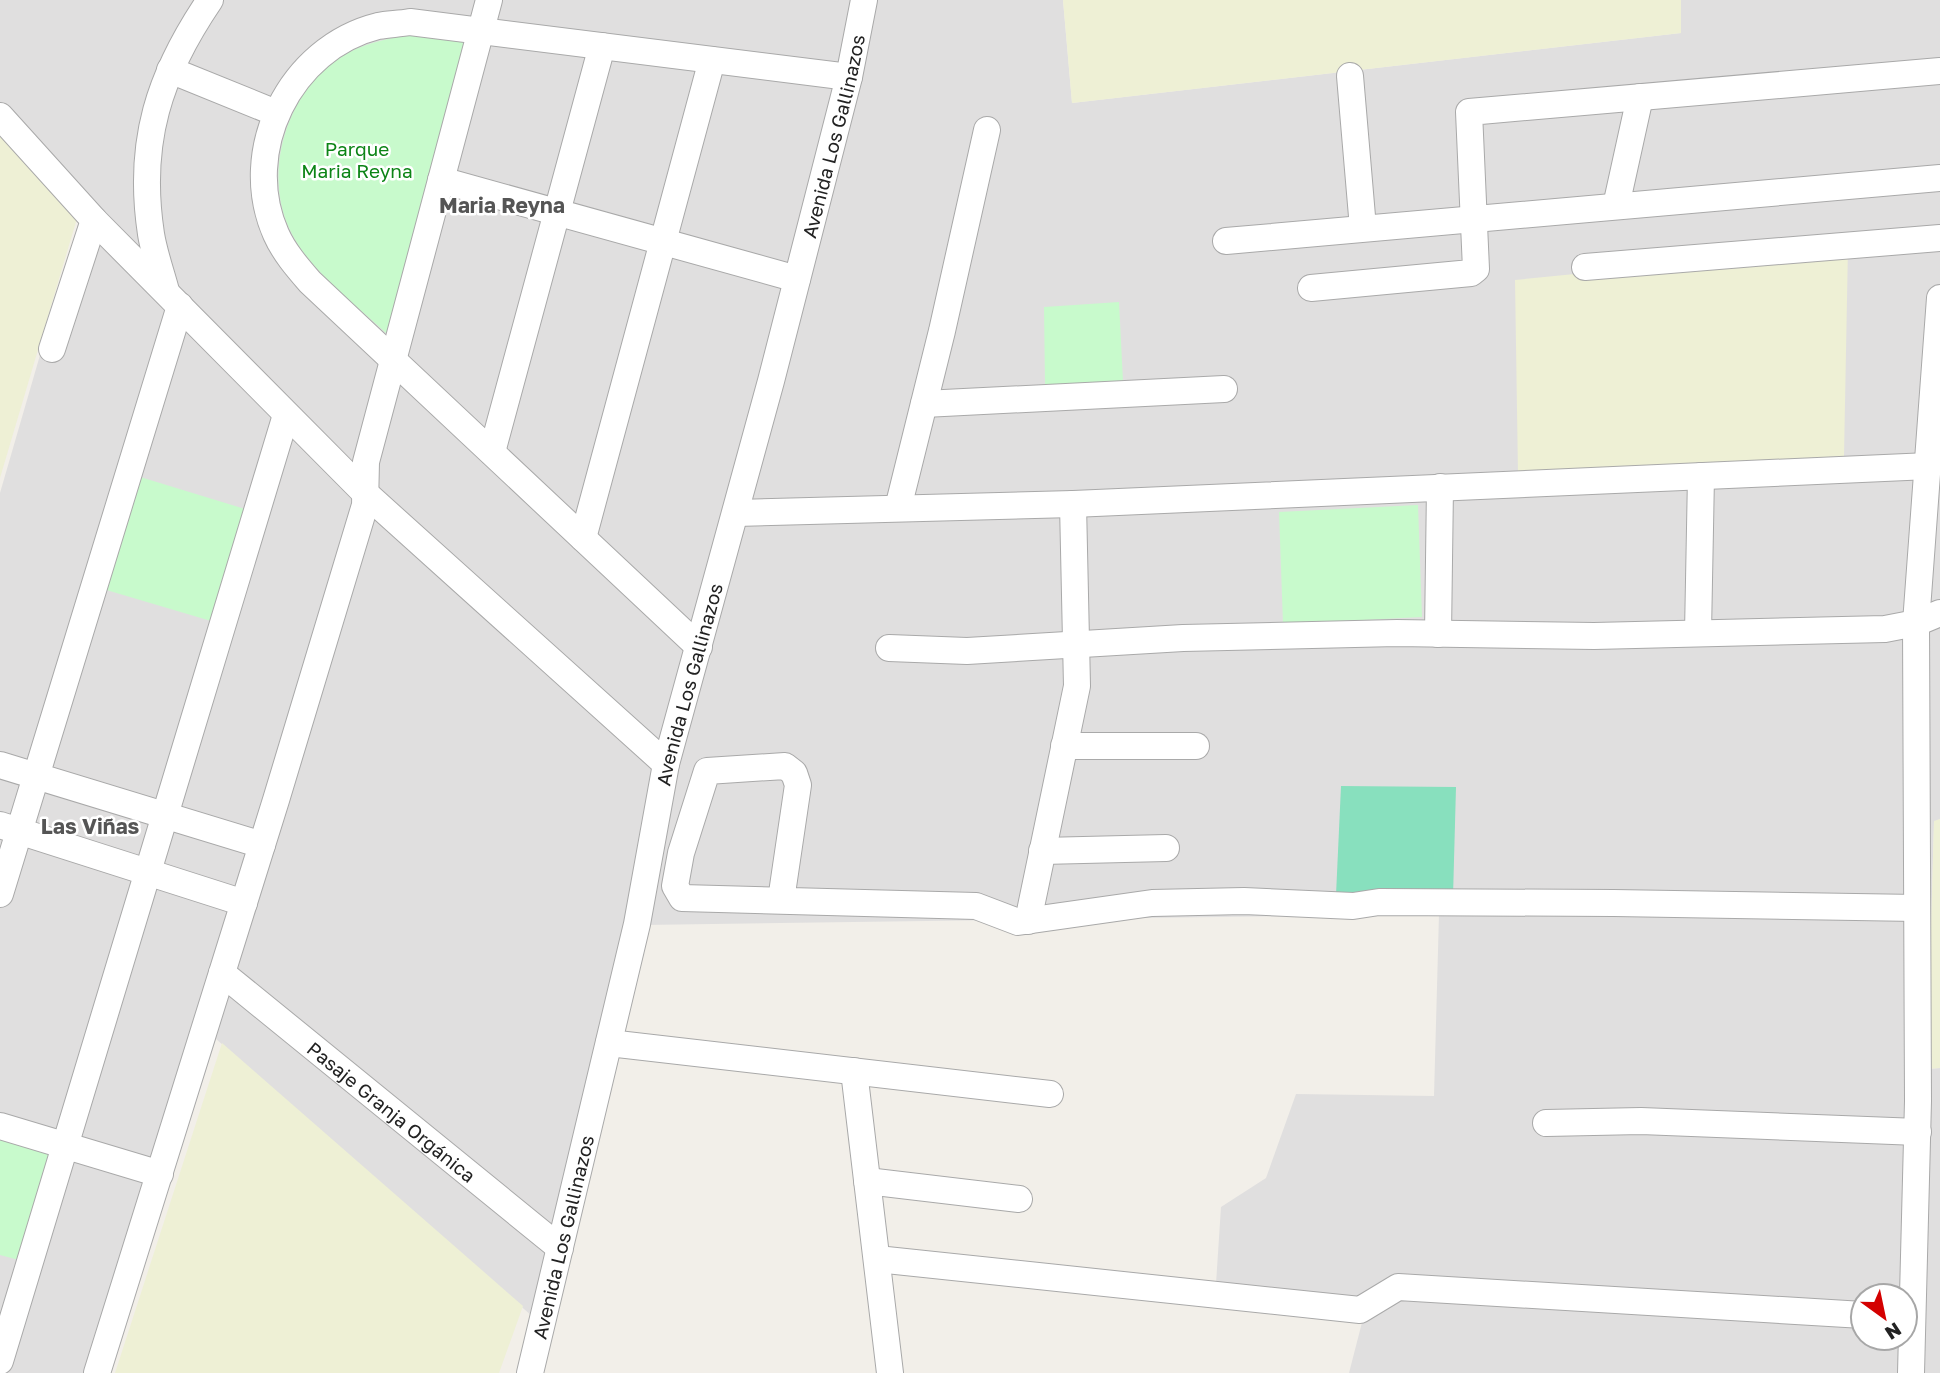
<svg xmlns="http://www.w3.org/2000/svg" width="1940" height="1373" viewBox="0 0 1940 1373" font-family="'Golos Text',sans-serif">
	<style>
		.residential { fill: #e0dfdf; fill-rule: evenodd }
		.farmland { fill: #eef0d5 }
		.park { fill: #c8facc }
		.pitch { fill: #88e0be }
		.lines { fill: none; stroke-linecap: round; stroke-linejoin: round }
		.minor-casing { stroke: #a9a9a9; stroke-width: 28 }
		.minor { stroke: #fff; stroke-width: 26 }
		.labels { text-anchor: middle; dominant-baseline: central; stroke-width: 5; stroke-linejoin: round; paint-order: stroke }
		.street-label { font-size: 19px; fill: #222; stroke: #fff }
		.park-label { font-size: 19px; fill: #0c8416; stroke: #fff }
		.neighbourhood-label { font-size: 21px; font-weight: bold; fill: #555; stroke: #fff }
	</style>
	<rect width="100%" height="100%" fill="#f2efe9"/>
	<path class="residential" d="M0,0H1063L1072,103L1681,33V0H1940V819L1934,822L1927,1069L1940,1068V1373H1349L1367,1303L1216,1284L1221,1207L1266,1178L1296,1094L1434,1096L1439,914L643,925L532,1316L216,1039L110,1373H0V493L85,200L0,109ZM1863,1296H1905V1338H1863Z"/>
	<g class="farmland">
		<path d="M1063,0H1681V33L1072,103Z"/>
		<path d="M0,132L78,215L0,478Z"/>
		<path d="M1848,247L1844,456L1518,474L1515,280Z"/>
		<path d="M1940,819V1068L1927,1069L1934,821Z"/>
		<path d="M222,1043L523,1306L499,1373H115Z"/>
	</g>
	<g class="park">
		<path d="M406,35L467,42L387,334C355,304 307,269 289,228C263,171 287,91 341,57C361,44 383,40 406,35Z"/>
		<path d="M1119,302L1123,381L1045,385L1044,307Z"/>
		<path d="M137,476L245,509L211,621L103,589Z"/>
		<path d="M1418,505L1422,617L1283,624L1279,512Z"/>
		<path d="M0,1138L50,1152L19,1260L0,1255Z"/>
	</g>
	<path class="pitch" d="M1341,786L1456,787L1453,897L1336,895Z"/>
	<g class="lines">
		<defs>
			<g id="minor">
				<path d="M170,70L276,113"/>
				<path d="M1350,76L1363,228"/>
				<path d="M0,116L94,220L365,493L666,764"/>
				<path d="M441,180L797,279"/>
				<path d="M1616,206L1640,97"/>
				<path d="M1226,241L1940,178"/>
				<path d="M1585,267L1940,238"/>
				<path d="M1311,288L1471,273L1476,269L1469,112L1940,71"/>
				<path d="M166,291C161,272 154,253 151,234C137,142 159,75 210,0"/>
				<path d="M52,349L94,220"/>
				<path d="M924,404L1224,389"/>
				<path d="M492,452L602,46"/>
				<path d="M898,508L942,331L987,130"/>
				<path d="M736,513L1073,504L1929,466"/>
				<path d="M583,538L712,60"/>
				<path d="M1698,633L1701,476"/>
				<path d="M1438,634L1440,487"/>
				<path d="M699,647L310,282C297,267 284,252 276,234C239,151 290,48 378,26C388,24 399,24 410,22L849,77"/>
				<path d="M889,648L967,651L1183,638L1397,633L1594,636L1885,629L1916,623L1940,613"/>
				<path d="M1064,746H1196"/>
				<path d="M0,765L262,845"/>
				<path d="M0,825L244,903"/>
				<path d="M1042,851L1166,848"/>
				<path d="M0,894L180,306"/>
				<path d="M781,900L798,785L794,773L785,766L707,771L681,853L675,886L682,898L976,906L1018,922L1152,903L1244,901L1353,906L1379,902L1614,903L1917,908"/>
				<path d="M1028,921L1077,686L1073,504"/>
				<path id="s1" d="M222,973L560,1248"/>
				<path d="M609,1043L1050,1094"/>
				<path d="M854,1071L890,1373"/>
				<path d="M1546,1123L1641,1121L1918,1132"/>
				<path d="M0,1126L160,1174"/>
				<path d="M867,1181L1019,1199"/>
				<path d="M877,1259L1360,1310L1398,1287L1863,1315"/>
				<path d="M0,1361L286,415"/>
				<path d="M97,1373L276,800L365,505L366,462L489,0"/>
				<path id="s2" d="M530,1373L637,924L666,764L771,381L849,77L864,0"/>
				<path d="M1911,1373L1918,1101L1916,623L1940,298"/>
			</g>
		</defs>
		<use href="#minor" class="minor-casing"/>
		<use href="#minor" class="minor"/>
	</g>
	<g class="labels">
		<g class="street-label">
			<text stroke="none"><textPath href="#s2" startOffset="1274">Avenida Los Gallinazos</textPath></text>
			<text stroke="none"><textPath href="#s2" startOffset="707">Avenida Los Gallinazos</textPath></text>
			<text stroke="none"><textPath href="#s1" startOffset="219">Pasaje Granja Orgánica</textPath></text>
			<text stroke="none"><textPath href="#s2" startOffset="140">Avenida Los Gallinazos</textPath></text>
		</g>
		<g class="park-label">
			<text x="357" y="148">Parque<tspan x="357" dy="22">Maria Reyna</tspan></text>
		</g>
		<g class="neighbourhood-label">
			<text x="502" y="205">Maria Reyna</text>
			<text x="90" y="826">Las Viñas</text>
		</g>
	</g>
	<g transform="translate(1884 1317) rotate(147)"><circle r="33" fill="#ffffff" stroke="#a7a7a7" stroke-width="2"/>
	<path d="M0-5L12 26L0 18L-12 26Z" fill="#d40000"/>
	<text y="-10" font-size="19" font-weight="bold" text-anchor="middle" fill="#222222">N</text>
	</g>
</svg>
